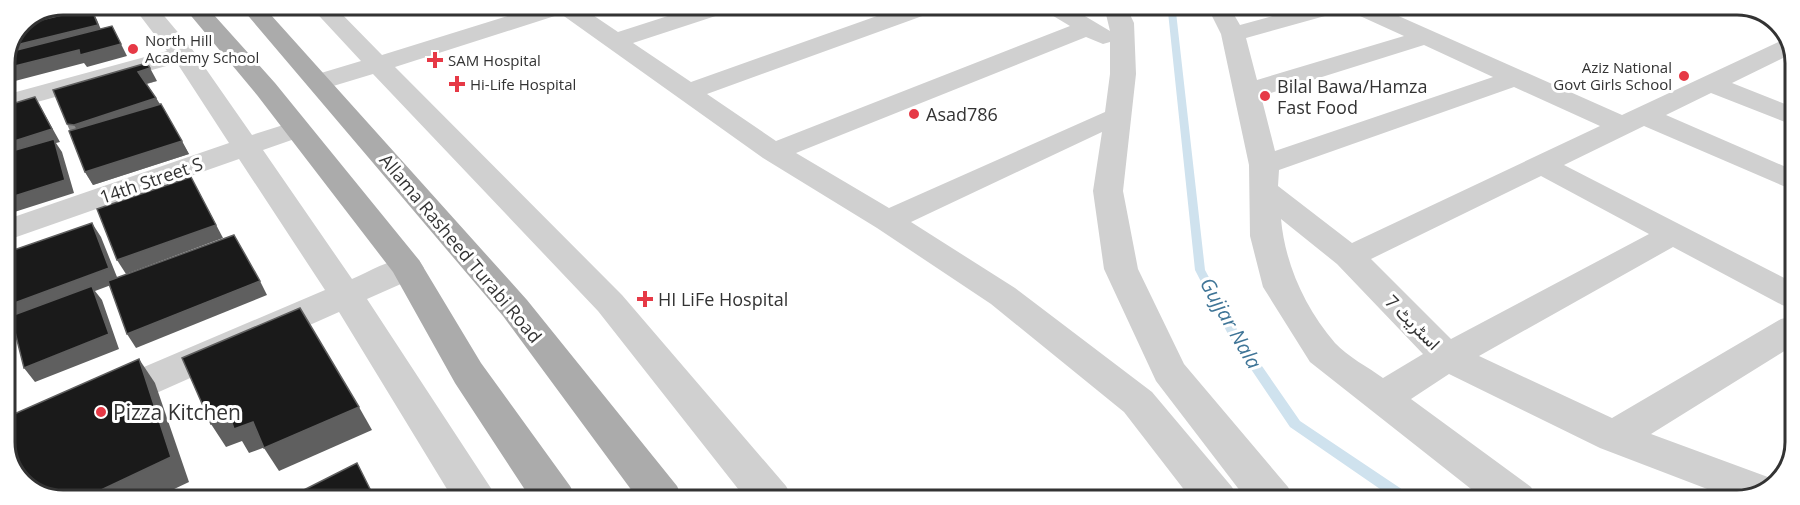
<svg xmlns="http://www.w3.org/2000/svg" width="1800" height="505" viewBox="0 0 1800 505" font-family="'Open Sans',Vazirmatn,sans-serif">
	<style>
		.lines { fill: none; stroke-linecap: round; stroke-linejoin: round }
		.stream { fill: #cfe2ee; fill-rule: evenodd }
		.minor { fill: #d0d0d0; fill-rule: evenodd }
		.major { fill: #ababab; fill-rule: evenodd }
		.wall { fill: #8c8c8c }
		.shaded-wall { fill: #5f5f5f }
		.building { fill: #1a1a1a; stroke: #5f5f5f; stroke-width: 1.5 }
		.poi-dot { fill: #e63946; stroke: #fff; stroke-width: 2 }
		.labels { text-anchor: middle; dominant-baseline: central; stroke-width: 6; stroke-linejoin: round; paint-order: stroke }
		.far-poi-label { font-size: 15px; fill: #333; stroke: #fff; text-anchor: start }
		.poi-label { font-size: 18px; fill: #333; stroke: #fff; text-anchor: start }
		.street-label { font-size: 18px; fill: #333; stroke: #fff }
		.water-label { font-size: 20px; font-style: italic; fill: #3f7597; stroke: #fff }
		.near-poi-label { font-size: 21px; fill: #333; stroke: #fff; text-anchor: start }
		.rim { fill: none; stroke: #333; stroke-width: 3 }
	</style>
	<rect width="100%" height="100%" fill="#fff"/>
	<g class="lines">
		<path class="stream" d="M1165,6H1172L1176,12L1205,270L1239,333L1300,421L1412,496L1414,500H1396L1290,427L1230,338L1195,270L1168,12Z"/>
		<g class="minor">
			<path d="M132,5H155L192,49L252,135L296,121L306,123L310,129L306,135L263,150L352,279C373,270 396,254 419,260L424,268L419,276L367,299L498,499H453L339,312L125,407L111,411L97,407L92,397L97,387L325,290L239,159L5,241V220L229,143L177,63L5,111V95L167,51Z"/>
			<path d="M309,5H333L382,55L543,5H578L618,32L702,5H737L734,10L633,43L691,82L908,5H942L939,10L707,94L776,141L1070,26L1045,11L1042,6H1068L1110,31L1104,6H1126L1134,23L1136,74L1123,191L1138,269L1184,364L1288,487L1295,500H1247L1156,381L1104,269L1093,191L1102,132L911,222L1015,288L1152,392L1232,487L1239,500H1192L1124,412L991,304L877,228L763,158L561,14L395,67L622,295L786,486L793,499H746L598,311L373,74L320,90L311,88L307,82L311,76L361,61ZM1086,37L1103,44L1110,42V74L1105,112L889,208L796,153Z"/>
			<path d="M1207,6H1229L1240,25L1309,6H1376L1622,115L1787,38L1793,53L1732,83L1795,108V126L1711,93L1666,115L1795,171V191L1644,126L1564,165L1794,283V309L1782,305L1673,247L1479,356L1612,418L1781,319L1794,316V345L1651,434L1776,480L1773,488L1736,500L1600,448L1449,374L1411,399L1531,487L1538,500H1485L1310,362L1263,287L1250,236L1249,165L1221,34ZM1346,7L1349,11L1404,36L1257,80L1246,38L1343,11ZM1424,45L1493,77L1275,151L1261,96ZM1514,87L1600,126L1352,243L1278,186L1279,170ZM1541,176L1649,234L1451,339L1371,259ZM1281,219L1337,264L1423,354L1383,378C1368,367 1348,357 1335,343C1305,308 1285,264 1281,219Z"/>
			<path d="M1735,6H1752L1768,16C1757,19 1741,16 1735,6Z"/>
		</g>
		<g class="major">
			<path d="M182,5H205L275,83L419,260L481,363L570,486L577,499H531L455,383L393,272L257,95Z"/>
			<path d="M239,5H262L527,300L677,486L683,499H638L503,316Z"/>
		</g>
	</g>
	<path class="wall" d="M157,81L147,84L160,104L189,154L93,185L85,172L70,131L67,124L53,90Z"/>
	<g class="shaded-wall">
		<path d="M73,5H75L82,22L15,38L21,23Z"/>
		<path d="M91,8L97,20L104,37L20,58L12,46Z"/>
		<path d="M112,26L127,56L87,67L84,63L15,81L12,75L5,77L4,63Z"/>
		<path d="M150,68L157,81L145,84L138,72Z"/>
		<path d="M35,97L60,142L56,143L62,152L74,193L5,215V144Z"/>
		<path d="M156,98L163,110L82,138L74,125Z"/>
		<path d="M182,141L189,154L93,185L85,172Z"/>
		<path d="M191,177L223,238L126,274L117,260Z"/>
		<path d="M92,223L101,237L119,282L95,291L102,300L119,349L35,382L24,368L19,319L9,305Z"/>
		<path d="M260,281L267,295L136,348L127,334Z"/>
		<path d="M139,359L155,383L189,482L153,499H82Z"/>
		<path d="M5,360L12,394L5,397Z"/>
		<path d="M359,407L372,430L279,471L264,448Z"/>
		<path d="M230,417L253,422L268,446L249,453L242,441L226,447L211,424Z"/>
	</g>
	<g class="building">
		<path d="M63,4L73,5L75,11L21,23L22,21Z"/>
		<path d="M91,8L98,25L12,46V45L20,25Z"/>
		<path d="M112,26L121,44L80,55L79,50L7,68L6,63H4L9,52Z"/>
		<path d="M147,63L150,68L138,72L156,98L74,125L67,124L53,90Z"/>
		<path d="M35,97L52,129L5,144V106Z"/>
		<path d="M161,104L182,141L85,172L69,131Z"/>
		<path d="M54,139L65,180L5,199V153Z"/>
		<path d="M191,177L216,225L117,260L97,209Z"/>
		<path d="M92,223L109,268L9,305L5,289V253Z"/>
		<path d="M234,235L260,281L127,334L108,281Z"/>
		<path d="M92,286L109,334L24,368L11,316Z"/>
		<path d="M300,308L359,407L264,448L253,422L234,429L230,417L211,424L182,358Z"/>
		<path d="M139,359L171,457L82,499H48L19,481L5,450V418Z"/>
		<path d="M357,463L375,499H286Z"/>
	</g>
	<g class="poi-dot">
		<circle cx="133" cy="49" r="6"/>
		<path d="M432 51h6v6h6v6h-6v6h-6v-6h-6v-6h6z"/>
		<circle cx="1684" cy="76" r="6"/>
		<path d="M454 75h6v6h6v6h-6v6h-6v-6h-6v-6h6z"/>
		<circle cx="1265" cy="96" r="6"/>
		<circle cx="914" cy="114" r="6"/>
		<path d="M642 290h6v6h6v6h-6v6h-6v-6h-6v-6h6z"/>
		<circle cx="101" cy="412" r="6"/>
	</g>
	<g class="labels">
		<g class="far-poi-label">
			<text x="145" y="40">North Hill<tspan x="145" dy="17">Academy School</tspan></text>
			<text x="448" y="60">SAM Hospital</text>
			<text x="1672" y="67" text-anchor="end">Aziz National<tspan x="1672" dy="17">Govt Girls School</tspan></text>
			<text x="470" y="84">Hi-Life Hospital</text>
		</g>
		<g class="poi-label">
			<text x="1277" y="86">Bilal Bawa/Hamza<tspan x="1277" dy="21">Fast Food</tspan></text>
			<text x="926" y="114">Asad786</text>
			<text x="658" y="299">HI LiFe Hospital</text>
		</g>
		<g class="street-label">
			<text transform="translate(151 180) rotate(-19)">14th Street S</text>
			<text transform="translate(461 248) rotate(50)">Allama Rasheed Turabi Road</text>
			<text transform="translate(1413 322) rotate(45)">اسٹریٹ 7</text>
		</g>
		<g class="water-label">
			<text transform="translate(1231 323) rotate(60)">Gujjar Nala</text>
		</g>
		<g class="near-poi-label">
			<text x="113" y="412">Pizza Kitchen</text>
		</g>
	</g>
	<path d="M0 0H1800V505H0ZM63 15H1737A48 48 0 0 1 1785 63V442A48 48 0 0 1 1737 490H63A48 48 0 0 1 15 442V63A48 48 0 0 1 63 15Z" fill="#fff" fill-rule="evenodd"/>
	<path class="rim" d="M63 15H1737A48 48 0 0 1 1785 63V442A48 48 0 0 1 1737 490H63A48 48 0 0 1 15 442V63A48 48 0 0 1 63 15Z"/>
</svg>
